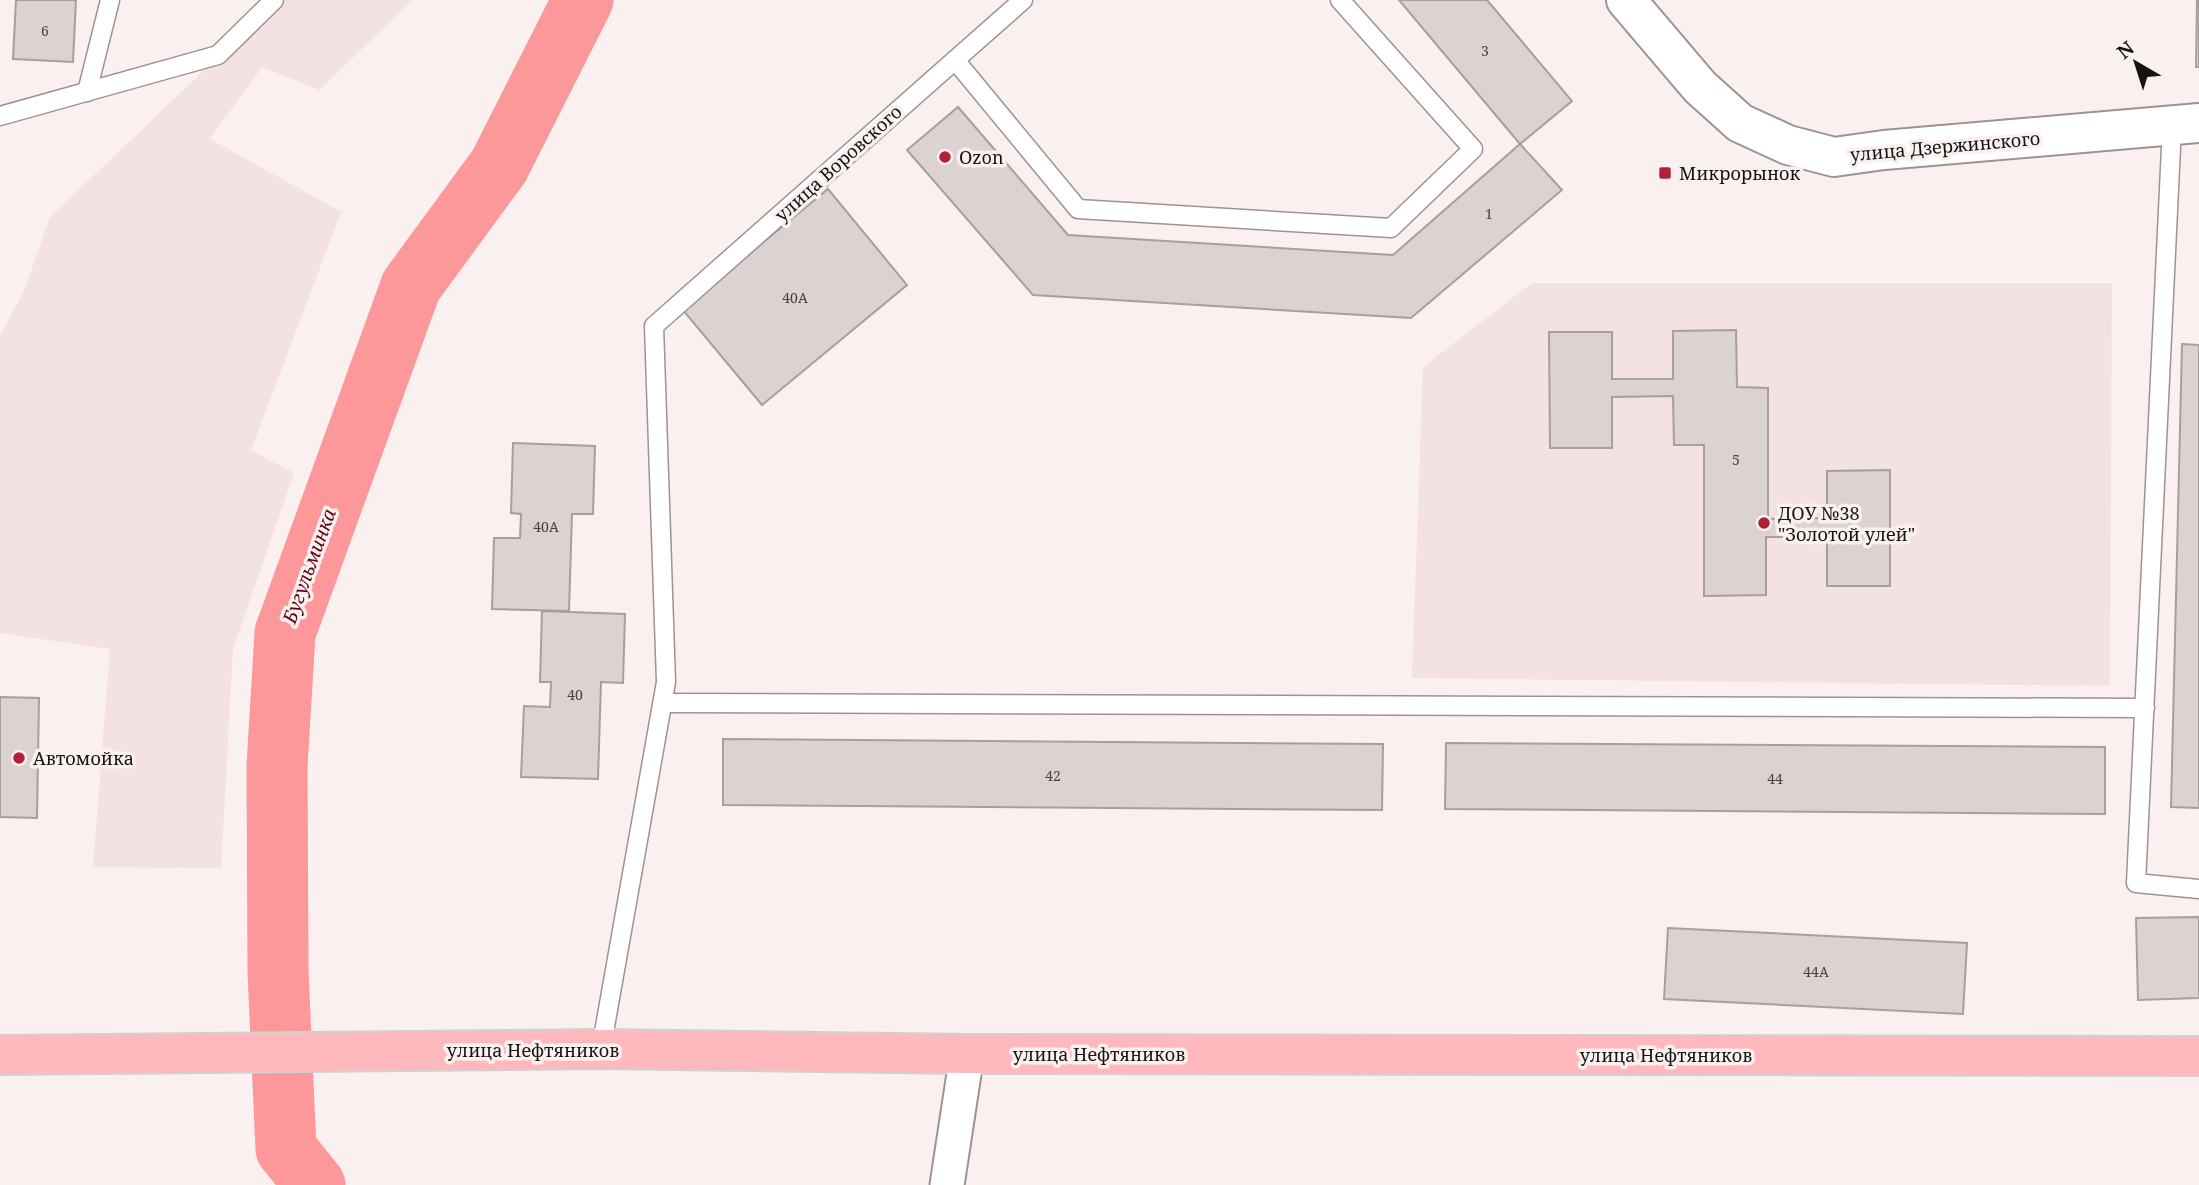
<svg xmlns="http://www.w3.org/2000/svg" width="2199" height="1185" viewBox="0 0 2199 1185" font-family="'Noto Serif',serif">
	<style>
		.built { fill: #f4e1e1 }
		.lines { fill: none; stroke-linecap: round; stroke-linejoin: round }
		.river { stroke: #fc979a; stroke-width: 61 }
		.building { fill: #dcd2d2; stroke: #a79e9e; stroke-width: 2 }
		.lane-casing { stroke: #9c9393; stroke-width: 21 }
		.street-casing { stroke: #9c9393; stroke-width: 37 }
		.secondary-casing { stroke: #9c9393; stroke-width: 42 }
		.primary-casing { stroke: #d0d0d0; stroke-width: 42 }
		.lane { stroke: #fff; stroke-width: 18 }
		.street { stroke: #fff; stroke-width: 33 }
		.secondary { stroke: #fff; stroke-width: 38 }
		.primary { stroke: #ffb9bc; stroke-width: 38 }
		.poi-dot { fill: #b21f38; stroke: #faf0f0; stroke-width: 2.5 }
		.labels { text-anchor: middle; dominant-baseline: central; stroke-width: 7; stroke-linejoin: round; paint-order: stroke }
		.number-label { font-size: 14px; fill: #484343 }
		.street-label { font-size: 18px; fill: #161313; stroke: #faf0f0 }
		.poi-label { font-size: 18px; fill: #161313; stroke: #faf0f0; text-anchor: start }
		.water-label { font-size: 19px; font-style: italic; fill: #600317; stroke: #faf0f0 }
	</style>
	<rect width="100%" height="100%" fill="#faf0f0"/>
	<g class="built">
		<path d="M278,0H412L320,90L262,67L210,139L341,212L251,450L294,473L233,649L221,868L93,867L110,649L0,633V336L24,291L50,217Z"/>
		<path d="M1532,283H2112L2110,686L1412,678L1423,367Z"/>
	</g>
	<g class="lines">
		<path class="river" d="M315,1185L286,1149L278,972L277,766L285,633L411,286L499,166L583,0"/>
	</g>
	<g class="building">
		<path d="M16,0H76L73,62L13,59Z"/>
		<path d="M1399,0H1487L1572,101L1520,144Z"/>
		<path d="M2197,0H2199V67H2196Z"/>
		<path d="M958,107L1068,235L1393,255L1520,144L1562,190L1411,318L1033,295L907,150Z"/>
		<path d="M828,189L907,285L762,405L682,309Z"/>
		<path d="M1736,330L1737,387L1768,388V519L1827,518V471L1890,470V586H1827V537H1766V595L1704,596V445H1674L1673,396L1612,397V448H1550L1549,332H1612V379H1673V331Z"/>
		<path d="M2182,344L2199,345V808L2171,807Z"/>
		<path d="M513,443L595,446L593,514H572L569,611L492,609L494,538H520L521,514L511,513Z"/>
		<path d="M542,611L625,614L623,683L601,682L598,779L521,777L524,706L550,707L551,682H540Z"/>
		<path d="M0,697L39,698L37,818L0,817Z"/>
		<path d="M723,739L1383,744L1382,810L723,805Z"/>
		<path d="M1446,743L2105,747V814L1445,809Z"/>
		<path d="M2199,917V998L2138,1000L2136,918Z"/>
		<path d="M1668,928L1967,943L1963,1014L1664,999Z"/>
	</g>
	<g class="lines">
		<defs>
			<g id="lane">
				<path d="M955,60L1078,209L1391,228L1473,149L1340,0"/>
				<path d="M87,92L110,0"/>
				<path d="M0,116L218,55L274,0"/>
				<path d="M2172,126L2136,883L2199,889"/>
				<path d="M663,703L2145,708"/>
				<path d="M601,1049L666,682L654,326L1023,0"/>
			</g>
			<path id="street" d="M947,1185L967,1054"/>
			<path id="secondary" d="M1626,0L1700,87L1740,123L1788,145L1834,157L1884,150L2199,123"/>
			<path id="primary" d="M0,1055L601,1049L967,1054L2199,1056"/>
		</defs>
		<use href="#lane" class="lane-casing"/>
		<use href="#street" class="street-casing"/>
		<use href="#secondary" class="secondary-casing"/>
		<use href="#primary" class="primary-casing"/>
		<use href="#lane" class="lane"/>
		<use href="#street" class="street"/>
		<use href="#secondary" class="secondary"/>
		<use href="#primary" class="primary"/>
	</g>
	<g class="poi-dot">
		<circle cx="945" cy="157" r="7"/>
		<rect x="1658" y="166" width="14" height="14" rx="3.5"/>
		<circle cx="1764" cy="523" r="7"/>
		<circle cx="19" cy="758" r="7"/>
	</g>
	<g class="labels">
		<g class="number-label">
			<text x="45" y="30">6</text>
			<text x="1485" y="50">3</text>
			<text x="1489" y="213">1</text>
			<text x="795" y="297">40А</text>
			<text x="1736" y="459">5</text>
			<text x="546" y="526">40А</text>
			<text x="575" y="694">40</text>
			<text x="1053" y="775">42</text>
			<text x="1775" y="778">44</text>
			<text x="1816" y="971">44А</text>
		</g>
		<g class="street-label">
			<text transform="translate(1945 146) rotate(-5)">улица Дзержинского</text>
			<text transform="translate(838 163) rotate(-42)">улица Воровского</text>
			<text x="533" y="1050">улица Нефтяников</text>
			<text x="1099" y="1054">улица Нефтяников</text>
			<text x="1666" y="1055">улица Нефтяников</text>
		</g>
		<g class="poi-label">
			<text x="959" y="157">Ozon</text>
			<text x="1679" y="173">Микрорынок</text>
			<text x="1778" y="513">ДОУ №38<tspan x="1778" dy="21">"Золотой улей"</tspan></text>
			<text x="33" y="758">Автомойка</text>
		</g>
		<g class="water-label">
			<text transform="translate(309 566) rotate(-70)">Бугульминка</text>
		</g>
	</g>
	<g transform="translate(2136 63) rotate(321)" stroke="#faf0f0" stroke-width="5" paint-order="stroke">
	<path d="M0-5L12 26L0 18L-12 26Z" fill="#161313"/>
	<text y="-10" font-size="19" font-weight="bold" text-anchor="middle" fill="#161313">N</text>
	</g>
</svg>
